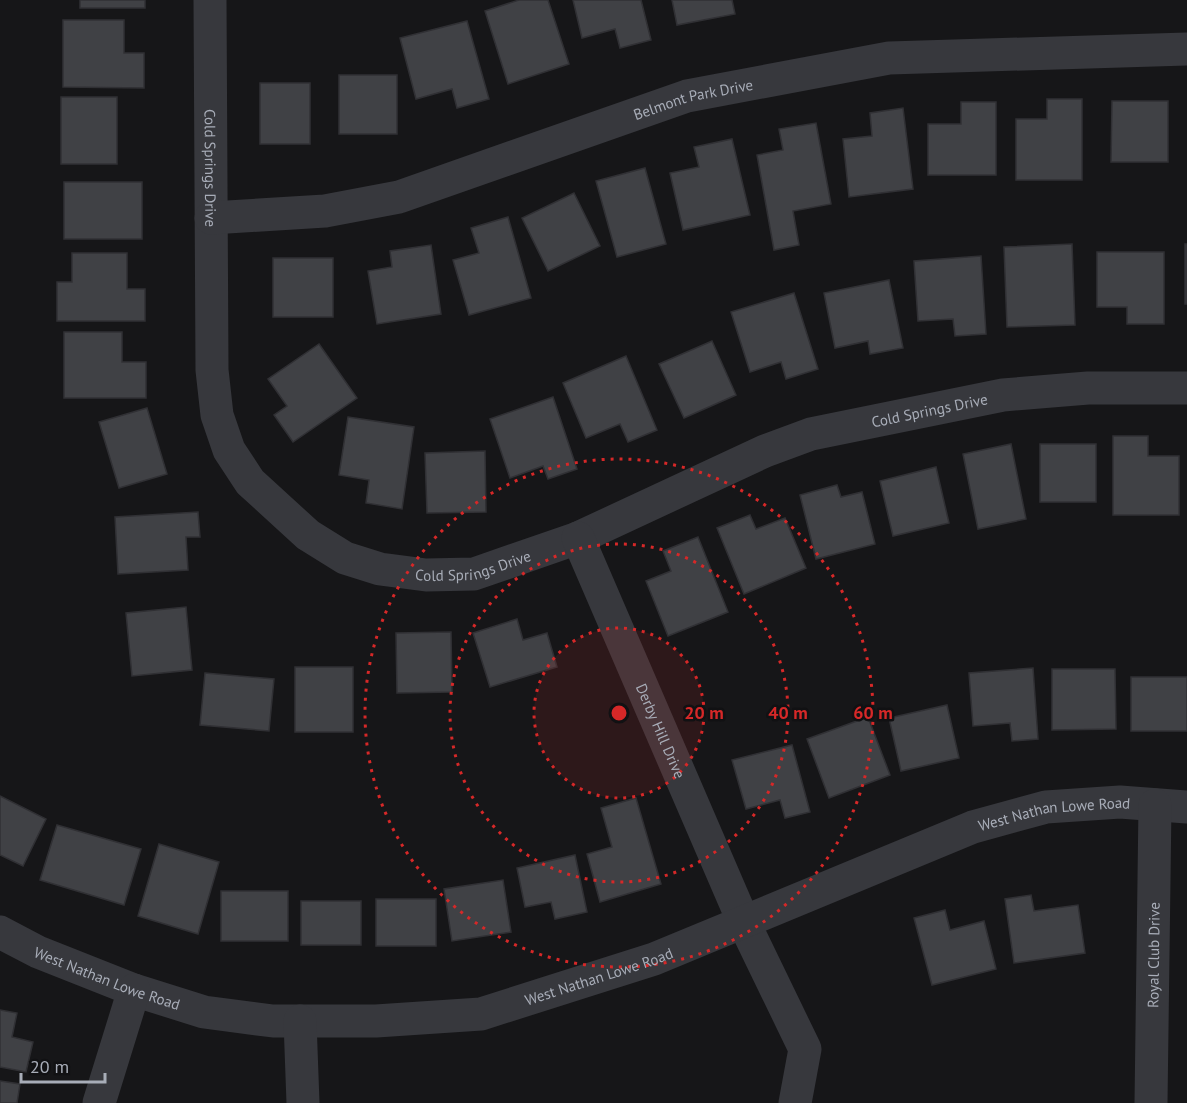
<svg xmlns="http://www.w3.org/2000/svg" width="1187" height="1103" viewBox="0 0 1187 1103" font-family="'PT Sans',sans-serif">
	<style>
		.building { fill: #404145; stroke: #303034; stroke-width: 1.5 }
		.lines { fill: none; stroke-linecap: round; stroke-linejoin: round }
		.minor { stroke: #37383d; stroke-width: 33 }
		.ring { fill: none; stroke: #d62828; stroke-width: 3; stroke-dasharray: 3 6 }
		.labels { text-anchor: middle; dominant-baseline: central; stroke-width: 5; stroke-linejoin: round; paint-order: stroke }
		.street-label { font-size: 15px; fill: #a8adb8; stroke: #111113 }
		.centre { fill: #d62828; stroke: #111113; stroke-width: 3 }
		.ring-label { font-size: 18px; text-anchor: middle; font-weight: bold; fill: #d62828; stroke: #111113; stroke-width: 5; stroke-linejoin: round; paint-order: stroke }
	</style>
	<rect width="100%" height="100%" fill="#161618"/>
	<g class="building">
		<rect x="80" y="0" width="65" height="8"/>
		<path d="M519,0H548L569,64L508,84L485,11Z"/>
		<path d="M573,0H641L651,40L620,48L615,29L582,38Z"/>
		<path d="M672,0H732L735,14L677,25Z"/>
		<path d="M63,20H124V53H144V88L63,87Z"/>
		<path d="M467,21L489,99L457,108L452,89L416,99L400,38Z"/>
		<rect x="339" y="75" width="58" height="59"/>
		<rect x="260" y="83" width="50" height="61"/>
		<rect x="61" y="97" width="56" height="67"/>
		<path d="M1047,99H1082V180H1016V119H1047Z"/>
		<path d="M1112,101H1168V162H1111Z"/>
		<path d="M961,102H996V175H928V124H961Z"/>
		<path d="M903,108L913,189L849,197L843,139L872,136L870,113Z"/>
		<path d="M816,123L831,204L793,211L799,245L774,250L757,155L783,150L779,129Z"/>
		<path d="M732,139L750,215L683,230L670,173L699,167L694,147Z"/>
		<path d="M645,168L666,244L617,257L596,181Z"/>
		<rect x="64" y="182" width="78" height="57"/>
		<path d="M574,193L600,246L548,271L522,218Z"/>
		<path d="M508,217L531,298L469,315L453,260L479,253L471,228Z"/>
		<path d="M1072,244L1075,325L1007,327L1004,247Z"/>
		<rect x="1185" y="244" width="2" height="60"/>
		<path d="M431,245L441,314L377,324L368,271L392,267L390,251Z"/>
		<path d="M1097,252H1164V324H1127V307H1097Z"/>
		<path d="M72,253H127V289H145V321H57V282H72Z"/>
		<path d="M981,256L986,334L955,336L953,319L918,321L914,261Z"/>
		<rect x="273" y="258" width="60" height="59"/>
		<path d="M889,280L903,348L870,354L868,341L835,348L824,293Z"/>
		<path d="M794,293L818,369L786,379L781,362L750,372L731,312Z"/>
		<path d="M64,332H122V362H146V398H64Z"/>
		<path d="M712,341L736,395L684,418L659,364Z"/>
		<path d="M319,344L357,398L293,442L274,415L287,406L268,379Z"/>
		<path d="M626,356L657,430L628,442L620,424L586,438L563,383Z"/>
		<path d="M553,397L577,469L548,479L543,466L510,478L490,419Z"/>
		<path d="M147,408L167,474L119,488L99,422Z"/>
		<path d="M348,417L414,427L402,509L366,503L369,480L339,475Z"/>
		<path d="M1113,436H1148V456H1179V515H1113Z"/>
		<path d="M1011,444L1026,519L978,529L963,454Z"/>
		<rect x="1040" y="444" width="56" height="58"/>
		<path d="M485,451L486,512L427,513L425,453Z"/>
		<path d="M936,467L949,523L893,536L880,481Z"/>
		<path d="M837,485L841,497L862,492L875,544L816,559L800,495Z"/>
		<path d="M198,512L200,537H186L188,570L118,574L115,517Z"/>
		<path d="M750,515L756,529L785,518L806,568L744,594L717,528Z"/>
		<path d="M698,537L728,612L668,636L646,581L671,571L663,551Z"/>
		<path d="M186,607L192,670L132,676L126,613Z"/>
		<path d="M517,619L523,640L547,633L557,667L490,687L473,633Z"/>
		<path d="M451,632L452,692L397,693L396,633Z"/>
		<rect x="295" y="667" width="58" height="65"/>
		<path d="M1033,668L1038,739L1012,741L1010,723L973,726L969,673Z"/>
		<path d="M1052,669H1115L1116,729L1052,730Z"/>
		<path d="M205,673L274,679L269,731L200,725Z"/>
		<rect x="1131" y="677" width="56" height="54"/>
		<path d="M947,705L959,758L901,771L889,718Z"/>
		<path d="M868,717L890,775L829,798L807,739Z"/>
		<path d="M792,745L810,812L785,818L780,800L746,809L732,760Z"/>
		<path d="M0,796L46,819L23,866L0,855Z"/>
		<path d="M636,798L661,884L600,902L587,854L612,847L601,808Z"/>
		<path d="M57,825L141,849L124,905L40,880Z"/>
		<path d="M159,844L219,862L198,934L138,916Z"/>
		<path d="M575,855L587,912L555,919L551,902L525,907L517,868Z"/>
		<path d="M503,880L511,932L452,941L444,889Z"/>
		<rect x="221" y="891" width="67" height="50"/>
		<path d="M1031,895L1034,911L1078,905L1085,953L1014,963L1005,899Z"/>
		<rect x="376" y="899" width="60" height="47"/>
		<rect x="301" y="901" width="60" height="44"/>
		<path d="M945,910L950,930L984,921L996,969L932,985L914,918Z"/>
		<path d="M0,1010L17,1013L12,1037L33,1042L26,1072L0,1067Z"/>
		<path d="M0,1081L20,1084L17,1103H0Z"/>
	</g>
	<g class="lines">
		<g class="minor">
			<path id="s1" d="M210,0L212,370L217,415L229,450L250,482L308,535L345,558L380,569L426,575L474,574L578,538L765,451L811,434L1003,395L1088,388H1187"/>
			<path id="s2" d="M211,218L325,211L399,197L687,96L889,58L1187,49"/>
			<path id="s3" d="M578,538L744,923L805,1049L795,1103"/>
			<path id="s4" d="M0,932L38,952L134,990L204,1012L273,1021H376L481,1014L654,959L973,827L1046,807L1120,802L1187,807"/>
			<path d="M300,1021L303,1103"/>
			<path d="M99,1103L134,990"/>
			<path id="s5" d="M1151,1103L1155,805"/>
		</g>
	</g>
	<circle cx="619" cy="713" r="85" fill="#d62828" fill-opacity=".12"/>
	<g class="ring">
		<circle cx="619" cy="713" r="85"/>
		<circle cx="619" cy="713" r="169"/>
		<circle cx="619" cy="713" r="254"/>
	</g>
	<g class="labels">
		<g class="street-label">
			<text stroke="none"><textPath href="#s2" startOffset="500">Belmont Park Drive</textPath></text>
			<text stroke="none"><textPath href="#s1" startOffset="168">Cold Springs Drive</textPath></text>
			<text stroke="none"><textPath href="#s1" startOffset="1230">Cold Springs Drive</textPath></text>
			<text stroke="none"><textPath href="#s1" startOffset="744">Cold Springs Drive</textPath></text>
			<text stroke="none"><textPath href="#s3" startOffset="210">Derby Hill Drive</textPath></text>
			<text stroke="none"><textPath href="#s4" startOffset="1107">West Nathan Lowe Road</textPath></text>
			<text stroke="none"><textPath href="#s5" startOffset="148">Royal Club Drive</textPath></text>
			<text stroke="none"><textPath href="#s4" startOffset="621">West Nathan Lowe Road</textPath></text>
			<text stroke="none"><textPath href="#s4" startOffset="117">West Nathan Lowe Road</textPath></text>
		</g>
	</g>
	<circle cx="619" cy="713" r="9" class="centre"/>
	<g class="ring-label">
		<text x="704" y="719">20 m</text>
		<text x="788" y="719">40 m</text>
		<text x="873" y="719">60 m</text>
	</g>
	<path d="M21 1073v9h84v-9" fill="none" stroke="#a8adb8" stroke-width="3"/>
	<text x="30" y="1073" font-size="18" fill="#a8adb8" stroke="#111113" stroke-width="4.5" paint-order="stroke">20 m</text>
</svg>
